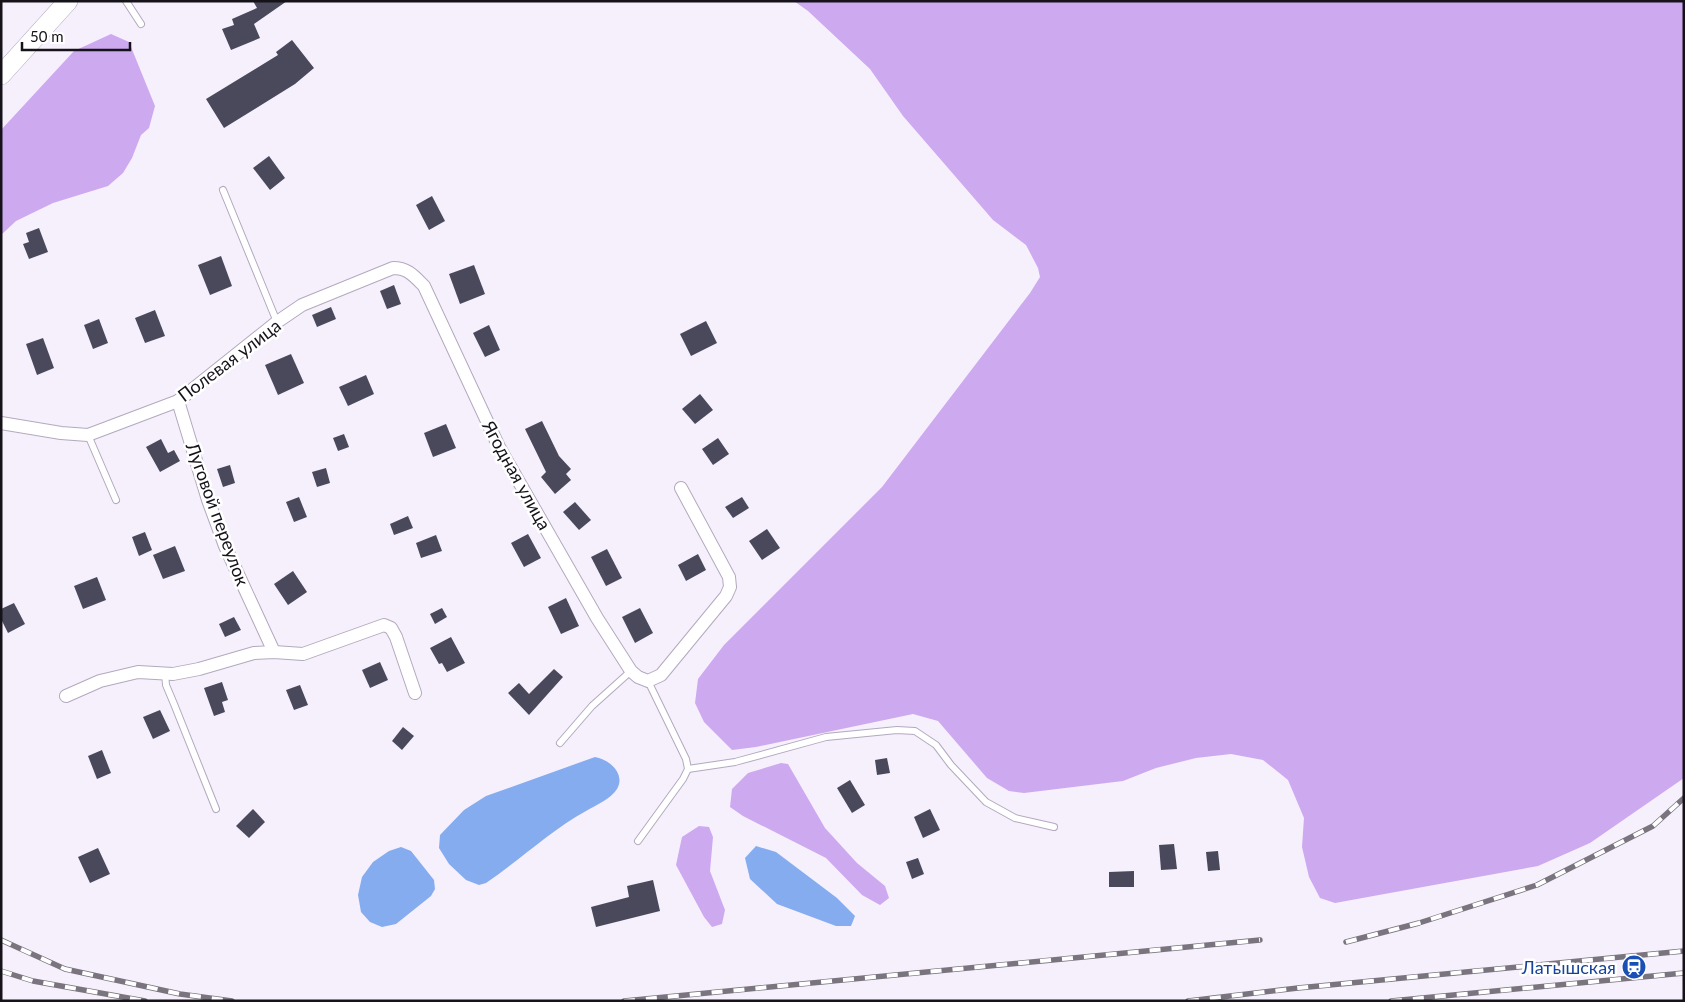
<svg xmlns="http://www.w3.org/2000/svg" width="1685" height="1002" viewBox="0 0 1685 1002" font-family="Lato,sans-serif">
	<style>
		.forest { fill: #cda9f0 }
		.water { fill: #85acee }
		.building { fill: #4a495c }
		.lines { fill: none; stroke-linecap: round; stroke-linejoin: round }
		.lane-casing { stroke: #b3a9be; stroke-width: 8 }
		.street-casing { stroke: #b3a9be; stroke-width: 14 }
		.secondary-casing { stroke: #b3a9be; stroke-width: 20 }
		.lane { stroke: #fff; stroke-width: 6 }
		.street { stroke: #fff; stroke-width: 12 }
		.secondary { stroke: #fff; stroke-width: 19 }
		.rail-casing { stroke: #79747e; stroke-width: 5.5 }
		.rail { stroke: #fff; stroke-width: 4; stroke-dasharray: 11; stroke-linecap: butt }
		.labels { text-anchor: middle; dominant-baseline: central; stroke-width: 5; stroke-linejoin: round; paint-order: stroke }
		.street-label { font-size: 18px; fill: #16121a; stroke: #fff }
		.transit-label { font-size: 18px; fill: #164399; stroke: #fff; text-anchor: end }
	</style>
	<rect width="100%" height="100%" fill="#f6f0fd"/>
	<g class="forest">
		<path d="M794,1H1684V778L1590,843L1538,866L1335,903L1320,898L1309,877L1302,847L1304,818L1288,780L1263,760L1231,754L1196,758L1156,768L1123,781L1024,793L1009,791L987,778L938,721L913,714L756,747L732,750L704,722L695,703L698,679L724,645L882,487L1030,293L1040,277L1038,268L1026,245L993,220L903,116L870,69L808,11Z"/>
		<path d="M111,34L129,42L155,106L149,128L141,135L132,158L123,173L108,186L53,203L16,221L1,235V130L74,51Z"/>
		<path d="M781,763L788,764L825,828L857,863L885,886L889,898L880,905L862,895L826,858L743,816L730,807L732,789L748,773Z"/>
		<path d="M699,826L709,827L713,837L710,871L725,910L722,924L712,927L704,917L676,865L682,837Z"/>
	</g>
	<g class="water">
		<path d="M595,757C609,759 626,774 617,789C611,799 596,805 586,811C550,831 520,860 486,883L479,885L466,880L449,864L439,848L440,835L464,810L486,796Z"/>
		<path d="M756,846L776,852L837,898L855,916L851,926H836L777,904L750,879L745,858Z"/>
		<path d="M401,847L411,851L434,880L435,889L431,896L396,924L382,927L370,922L361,912L358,895L362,877L373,862L389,851Z"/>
	</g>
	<g class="building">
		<path d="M253,1H287L254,24L260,38L231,50L222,29L234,25L232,19L257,8Z"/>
		<path d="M292,40L314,68L295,84L224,128L206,99L278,55L276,52Z"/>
		<path d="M269,156L285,178L270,190L253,168Z"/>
		<path d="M432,196L445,221L429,230L416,205Z"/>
		<path d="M39,228L48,252L29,259L23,244L29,242L26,233Z"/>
		<path d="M221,256L232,286L210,295L198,265Z"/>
		<path d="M474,265L485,294L460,304L449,274Z"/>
		<path d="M394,285L401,304L387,309L380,291Z"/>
		<path d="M331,307L336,319L317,327L312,315Z"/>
		<path d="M155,310L165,336L145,343L135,318Z"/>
		<path d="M99,319L108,343L93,349L84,325Z"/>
		<path d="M706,321L717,343L691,356L680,334Z"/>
		<path d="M489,325L500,350L485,357L473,333Z"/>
		<path d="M43,338L54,368L37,375L26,344Z"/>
		<path d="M291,354L304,383L278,395L265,365Z"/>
		<path d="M366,375L374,394L348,406L339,387Z"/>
		<path d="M700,394L713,410L695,424L682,409Z"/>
		<path d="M542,421L559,456L571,469L566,474L571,480L555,494L541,477L546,472L525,429Z"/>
		<path d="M446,424L456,448L433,457L424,433Z"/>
		<path d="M344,434L349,447L338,451L333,438Z"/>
		<path d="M718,438L729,454L713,465L702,449Z"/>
		<path d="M161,439L168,453L174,450L180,461L160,472L146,447Z"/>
		<path d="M230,465L235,483L223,487L217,469Z"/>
		<path d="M326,468L330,483L317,487L312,472Z"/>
		<path d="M299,497L307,517L294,522L286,502Z"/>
		<path d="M742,497L749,508L733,518L725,507Z"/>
		<path d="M575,502L591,520L579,530L563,512Z"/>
		<path d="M408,516L413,528L394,535L390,524Z"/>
		<path d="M767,529L780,548L762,560L749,541Z"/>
		<path d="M145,532L152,550L139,556L132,537Z"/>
		<path d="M528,534L541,558L524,567L511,543Z"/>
		<path d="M436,535L442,551L421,558L416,543Z"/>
		<path d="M175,546L185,571L163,579L153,555Z"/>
		<path d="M607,549L622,578L606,586L591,557Z"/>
		<path d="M698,554L706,570L686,581L678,565Z"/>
		<path d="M293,571L307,592L288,605L274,584Z"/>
		<path d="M97,577L106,600L83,609L74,586Z"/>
		<path d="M566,598L579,626L561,634L548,607Z"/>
		<path d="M14,603L25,624L8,633L1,619V609Z"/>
		<path d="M442,608L447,617L435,624L430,614Z"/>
		<path d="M640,608L653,633L635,643L622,617Z"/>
		<path d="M234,617L241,630L225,637L219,624Z"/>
		<path d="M451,637L465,663L447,672L442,663L439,664L430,648Z"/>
		<path d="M380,662L388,680L370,688L362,670Z"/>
		<path d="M554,669L563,677L529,715L508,693L519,683L529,694Z"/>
		<path d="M222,682L228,700L222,702L225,712L214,716L204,688Z"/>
		<path d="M300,685L308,705L294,710L286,690Z"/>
		<path d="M160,710L170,731L153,739L143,717Z"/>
		<path d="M403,727L414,736L402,750L392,741Z"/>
		<path d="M102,750L111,773L97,779L88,756Z"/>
		<path d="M887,758L890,773L877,775L875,760Z"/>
		<path d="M850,780L865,805L852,813L837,788Z"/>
		<path d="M253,809L265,822L249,838L236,826Z"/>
		<path d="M930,809L940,830L923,838L914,817Z"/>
		<path d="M1174,844L1177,869L1161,870L1159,845Z"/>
		<path d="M98,848L110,874L90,883L78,857Z"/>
		<path d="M1218,851L1220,870L1208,871L1206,852Z"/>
		<path d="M918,858L924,874L912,879L906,862Z"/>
		<path d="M1134,871V887H1109V872Z"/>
		<path d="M653,880L660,911L596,927L591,907L629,897L627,886Z"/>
	</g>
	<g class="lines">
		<defs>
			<g id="lane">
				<path d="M126,1L141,24"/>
				<path d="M223,190L277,322"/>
				<path d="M88,435L116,500"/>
				<path d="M165,673L166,685L174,704L216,809"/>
				<path d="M560,743L592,706L631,671"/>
				<path d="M688,769L735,762L826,737L897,730L915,731L936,745L951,765L986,802L1015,818L1054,827"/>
				<path d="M638,841L683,779L688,769L686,759L648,681"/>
			</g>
			<g id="street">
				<path d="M178,401L208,500L225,546L274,652"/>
				<path d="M1,423L61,433L88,435L178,401L277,322L302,305L393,268C408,268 414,276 424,286L499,447L597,618L631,671L638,677L648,681L661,675L726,596L730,587L729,577L681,488"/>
				<path d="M66,696L100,681L138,672L173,674L199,669L254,653L274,652L303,654L384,625L391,628L396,637L415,693"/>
			</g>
			<path id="secondary" d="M1,75L68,1"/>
		</defs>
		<use href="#lane" class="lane-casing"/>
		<use href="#street" class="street-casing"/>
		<use href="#secondary" class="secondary-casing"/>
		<use href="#lane" class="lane"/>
		<use href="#street" class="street"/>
		<use href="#secondary" class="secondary"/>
		<defs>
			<g id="rail">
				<path d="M1,940L65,969L180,994L232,1001"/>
				<path d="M1346,942L1419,923L1537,885L1653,826L1684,798"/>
				<path d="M1,971L33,981L145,1001"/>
				<path d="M624,1001L1260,940"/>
				<path d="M1188,1001L1298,988L1684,951"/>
				<path d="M1391,1001L1684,973"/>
			</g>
		</defs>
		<use href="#rail" class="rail-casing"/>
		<use href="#rail" class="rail"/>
	</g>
	<defs>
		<symbol id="station-disc" viewBox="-11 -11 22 22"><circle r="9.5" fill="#1a4fb4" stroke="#fff"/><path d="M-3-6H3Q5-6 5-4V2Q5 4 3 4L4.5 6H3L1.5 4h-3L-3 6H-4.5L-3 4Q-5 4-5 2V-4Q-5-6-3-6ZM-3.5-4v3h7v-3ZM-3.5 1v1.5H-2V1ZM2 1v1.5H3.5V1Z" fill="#fff"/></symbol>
	</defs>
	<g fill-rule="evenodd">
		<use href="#station-disc" x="1620" y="953" width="28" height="28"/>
	</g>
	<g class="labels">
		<g class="street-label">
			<text transform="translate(229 360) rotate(-37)">Полевая улица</text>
			<text transform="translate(517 475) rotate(61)">Ягодная улица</text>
			<text transform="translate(218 514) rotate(70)">Луговой переулок</text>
		</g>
		<g class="transit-label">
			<text x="1616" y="967">Латышская</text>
		</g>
	</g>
	<rect width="1685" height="1002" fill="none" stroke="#16121a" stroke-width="5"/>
	<path d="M22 42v8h108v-8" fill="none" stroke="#16121a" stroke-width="2.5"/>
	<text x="30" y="42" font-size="15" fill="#16121a" stroke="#ffffff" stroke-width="4" paint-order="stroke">50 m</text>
</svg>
